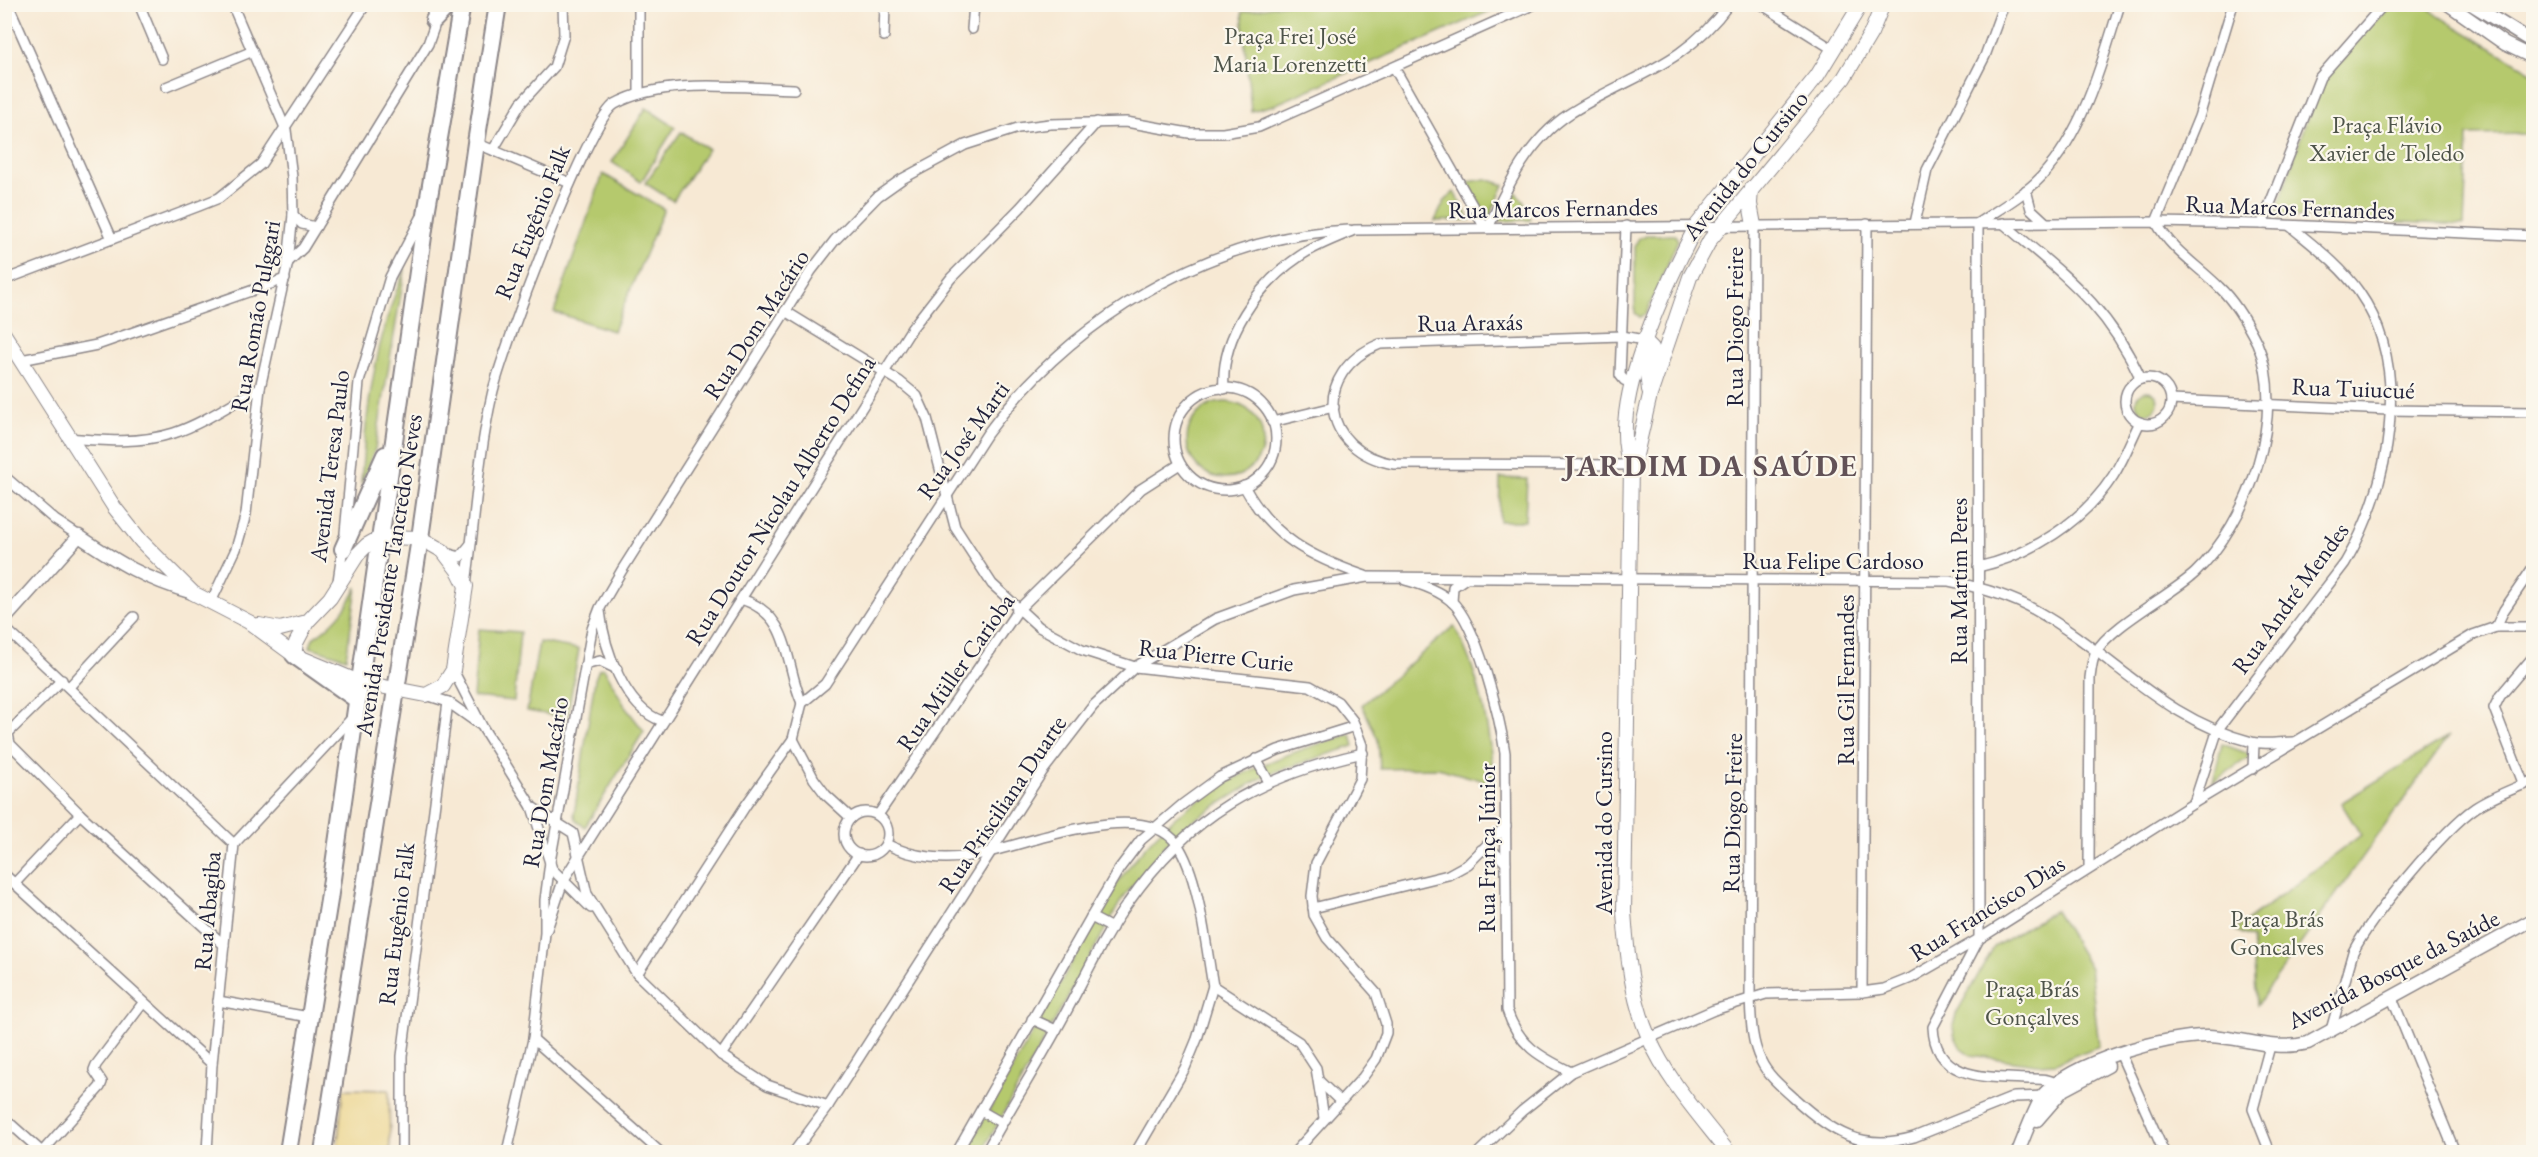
<svg xmlns="http://www.w3.org/2000/svg" width="2538" height="1157" viewBox="0 0 2538 1157" font-family="'EB Garamond',serif">
	<style>
		.green { fill: #b5c96d; stroke: #6c7654; stroke-width: 1.5 }
		.sand { fill: #eeda9e; stroke: #887e6c; stroke-width: 1.5 }
		.lines { fill: none; stroke-linecap: round; stroke-linejoin: round }
		.minor-casing { stroke: #8c8688; stroke-width: 12 }
		.tertiary-casing { stroke: #8c8688; stroke-width: 15 }
		.secondary-casing { stroke: #8c8688; stroke-width: 16 }
		.trunk-casing { stroke: #8c8688; stroke-width: 20 }
		.minor { stroke: #fff; stroke-width: 9 }
		.tertiary { stroke: #fff; stroke-width: 12 }
		.secondary { stroke: #fff; stroke-width: 14 }
		.trunk { stroke: #fff; stroke-width: 16 }
		.labels { text-anchor: middle; dominant-baseline: central; stroke-width: 4.5; stroke-linejoin: round; paint-order: stroke }
		.park-label { font-size: 24px; fill: #4e544a; stroke: #fbf7ec }
		.street-label { font-size: 24px; fill: #22223b; stroke: #fbf7ec }
		.district-label { font-size: 30px; font-weight: bold; letter-spacing: 1.5px; fill: #625257; stroke: #fbf7ec }
	</style>
	<rect width="100%" height="100%" fill="#fbf7ec"/>
	<filter id="ink" filterUnits="userSpaceOnUse"><feTurbulence type="fractalNoise" baseFrequency=".0167" numOctaves="2"/><feDisplacementMap in="SourceGraphic" scale="12" xChannelSelector="R" yChannelSelector="G"/><feConvolveMatrix kernelMatrix="1 2 1 2 8 2 1 2 1" color-interpolation-filters="sRGB"/></filter>
	<filter id="wash" filterUnits="userSpaceOnUse"><feTurbulence type="fractalNoise" baseFrequency=".008" numOctaves="4" result="noise"/><feDisplacementMap in="SourceGraphic" scale="24" xChannelSelector="R" yChannelSelector="G"/><feGaussianBlur stdDeviation="1.35" result="paint"/><feColorMatrix in="noise" values="0 0 0 0 0 0 0 0 0 0 0 0 0 0 0 0 0 1.4 0 .05"/><feComposite in="paint" operator="in"/></filter>
	<g filter="url(#wash)">
		<rect width="100%" height="100%" fill="#f7e9d4"/>
		<g class="green">
			<path d="M1285,4H1504V5L1274,105L1251,111L1242,12Z"/>
			<path d="M2392,5H2424L2440,17L2533,73V134L2468,135L2464,225L2275,216L2317,88L2331,69L2345,58L2356,39Z"/>
			<path d="M646,108L675,127L641,182L612,162Z"/>
			<path d="M681,132L708,149L673,201L645,183Z"/>
			<path d="M603,174L664,209L613,331L554,312Z"/>
			<path d="M1486,179L1504,185L1488,220L1468,182Z"/>
			<path d="M1513,190L1523,200L1531,220L1497,221Z"/>
			<path d="M1454,192L1470,220L1435,221L1444,202Z"/>
			<path d="M1647,235H1675L1678,240L1646,314L1640,317L1635,313V245L1639,238Z"/>
			<path d="M405,269L375,449L361,484C366,409 375,339 405,269Z"/>
			<circle cx="2147" cy="402" r="11"/>
			<circle cx="1225" cy="440" r="38"/>
			<path d="M1500,478L1527,479L1525,521H1499Z"/>
			<path d="M357,587L346,658L310,647L313,638C333,625 347,610 357,587Z"/>
			<path d="M1454,626C1482,677 1488,727 1495,784L1438,768L1380,769L1378,740L1362,705Z"/>
			<path d="M479,629L520,632L514,701L473,697Z"/>
			<path d="M539,642L579,649L567,718L527,711Z"/>
			<path d="M604,668L626,708L644,731L585,827L576,820L574,815L595,679L599,669Z"/>
			<path d="M1351,734L1354,746L1274,772L1256,781L1195,819L1166,844L1122,899L982,1152H966C1000,1091 1034,1030 1068,969C1091,928 1114,881 1146,846C1200,785 1275,756 1351,734Z"/>
			<path d="M2449,736L2257,1005L2252,938L2235,930L2361,835L2341,803Z"/>
			<path d="M2222,744L2252,755L2213,782Z"/>
			<path d="M2055,910L2090,968L2099,1046L2056,1063L2036,1064L1971,1055L1961,1048L1954,1035L1953,1026L1956,1014L1994,947Z"/>
		</g>
		<path class="sand" d="M343,1089L389,1090L390,1152H337Z"/>
	</g>
	<g filter="url(#ink)">
		<g class="lines">
			<defs>
				<g id="minor">
					<path d="M8,4L112,239"/>
					<path d="M139,4L162,59"/>
					<path d="M1761,4L1834,50"/>
					<path d="M972,29L974,4"/>
					<path d="M884,36L885,4"/>
					<path d="M1395,69L1485,228"/>
					<path d="M166,87L253,51"/>
					<path d="M639,94V4"/>
					<path d="M476,143L570,183"/>
					<path d="M493,150L521,103L554,67L564,35L563,4"/>
					<path d="M2026,190L2031,209L2045,222"/>
					<path d="M293,215L302,224L316,227"/>
					<path d="M1915,223L1927,170L1985,56L2004,4"/>
					<path d="M2003,223C2063,275 2106,303 2141,379"/>
					<path d="M2262,224L2320,77L2384,4"/>
					<path d="M1754,225L1750,997C1751,1018 1751,1041 1761,1061C1768,1076 1782,1087 1794,1098C1831,1132 1862,1152 1914,1137L2014,1097L2046,1096"/>
					<path d="M1626,226L1620,375L1624,380L1631,383"/>
					<path d="M1488,228C1508,185 1528,141 1569,114C1631,74 1681,69 1729,4"/>
					<path d="M288,262L303,248L428,44L434,27L431,4"/>
					<path d="M4,280L199,206L219,198L261,164L366,4"/>
					<path d="M785,311L899,381L917,396L927,418L955,527L992,584L1039,627L1082,650L1135,667L1310,686L1338,702L1353,721L1362,745L1360,779L1316,863L1312,896L1314,915L1327,938L1376,993L1386,1024V1033L1376,1059L1363,1077L1295,1152"/>
					<path d="M21,360L97,345L285,279"/>
					<circle cx="2148" cy="401" r="23"/>
					<circle cx="1225" cy="439" r="51"/>
					<path d="M1224,389C1220,337 1258,284 1300,256C1316,245 1337,238 1354,230L2156,222L2262,224L2534,236"/>
					<path d="M2171,400L2388,410L2534,412"/>
					<path d="M1272,422L1334,407"/>
					<path d="M68,438C104,441 139,444 174,433C204,423 232,403 260,388"/>
					<path d="M1631,465L1394,464C1320,451 1311,372 1380,344L1622,336L1644,340"/>
					<path d="M4,476L55,520L79,536"/>
					<path d="M1244,486C1272,538 1311,557 1365,576"/>
					<path d="M345,533L359,382L390,277L421,218"/>
					<path d="M446,553L460,557L470,545"/>
					<path d="M1978,567C2031,555 2083,522 2113,476C2124,459 2131,440 2140,422"/>
					<path d="M1405,580C1420,584 1439,591 1451,601C1477,623 1500,718 1505,753L1507,1010C1518,1045 1540,1057 1571,1072"/>
					<path d="M338,581L343,547"/>
					<path d="M466,584C475,521 478,456 492,395C501,354 588,119 615,104C665,77 739,88 794,89"/>
					<path d="M741,599C792,615 784,663 802,703"/>
					<path d="M211,602L236,549L246,514L260,388L288,262L293,215L292,177L286,130L232,4"/>
					<path d="M1452,602L1453,587L1466,578"/>
					<path d="M600,611C604,648 624,708 662,721"/>
					<path d="M4,627L234,844"/>
					<path d="M2496,627L2504,610L2534,566"/>
					<path d="M585,665L600,661L617,669"/>
					<path d="M2528,665L2534,680"/>
					<path d="M453,670L483,728L532,807L552,869L591,908"/>
					<path d="M62,680L8,733L10,744L80,814L224,945"/>
					<path d="M69,687L134,617"/>
					<path d="M426,695L448,702L479,724"/>
					<path d="M802,703L825,684L987,434C1070,321 1207,236 1349,230"/>
					<path d="M793,739L814,779L826,795L851,818"/>
					<path d="M1256,759L1268,780"/>
					<path d="M2253,769L2254,743"/>
					<path d="M2524,785L2494,708L2500,696L2534,656"/>
					<path d="M2194,803L2218,729L2345,563C2390,487 2413,369 2359,292C2341,266 2314,246 2290,226"/>
					<path d="M532,807L573,833L587,894L637,974L721,1055L767,1085L828,1106"/>
					<circle cx="866" cy="834" r="22"/>
					<path d="M878,815L1018,610L1141,489L1180,464"/>
					<path d="M234,844L353,717"/>
					<path d="M886,844C913,858 946,861 975,855C1022,847 1142,795 1177,844C1199,875 1206,947 1213,986L1299,1042L1316,1068L1324,1118"/>
					<path d="M1481,850L1494,852L1506,863"/>
					<path d="M2089,867L2090,678C2091,670 2092,659 2096,652C2109,627 2171,595 2195,573C2248,523 2288,413 2257,343C2247,323 2235,302 2219,287C2196,264 2172,251 2156,222L2199,117L2233,4"/>
					<path d="M4,874L212,1064"/>
					<path d="M15,883L80,814"/>
					<path d="M1313,908L1448,875L1468,864L1506,826"/>
					<path d="M1091,917L1112,928"/>
					<path d="M547,929L563,881L912,328L951,278L1020,208L1097,122"/>
					<path d="M637,974L746,805L793,739L802,703"/>
					<path d="M1862,992L1867,224"/>
					<path d="M2392,998L2455,1152"/>
					<path d="M218,1001L309,1017"/>
					<path d="M1032,1019L1056,1030"/>
					<path d="M2331,1030L2353,952C2371,917 2443,830 2475,808C2493,796 2514,789 2534,780"/>
					<path d="M533,1039L660,1152"/>
					<path d="M2270,1046L2253,1109L2270,1152"/>
					<path d="M2120,1053L2164,1152"/>
					<path d="M721,1055L859,854"/>
					<path d="M1319,1081L1340,1101"/>
					<path d="M2059,1087C2052,1078 2040,1079 2029,1079C1988,1077 1935,1081 1933,1027L1979,939L1978,223C1999,209 2024,195 2041,177C2084,131 2102,63 2120,4"/>
					<path d="M981,1111L1002,1123"/>
					<path d="M4,1118L42,1152"/>
					<path d="M42,1152L100,1087L102,1082L94,1070L96,1065L143,1003"/>
					<path d="M207,1152L212,1064L234,844"/>
					<path d="M402,1152V1056L448,702"/>
					<path d="M507,1152L533,1039L545,933V900L550,862L592,629L600,608L622,570L811,271L835,240L878,196L902,179L965,145L1018,128L1050,124L1126,122L1189,133H1223L1259,127L1535,4"/>
					<path d="M794,1152L828,1106L1042,772L1093,706L1135,667L1215,619L1294,590L1367,577L1949,581C1978,587 2009,595 2035,610C2112,653 2161,719 2252,742C2264,745 2280,742 2293,742"/>
					<path d="M957,1152L1091,917L1119,869L1141,840L1183,804L1220,777L1278,750L1355,726"/>
					<path d="M986,1152C1011,1106 1040,1061 1065,1014C1085,977 1103,937 1128,903C1189,815 1260,776 1363,753"/>
					<path d="M1136,1152L1185,1068L1197,1039L1213,986"/>
					<path d="M1479,1152L1522,1111L1571,1072L1714,1010L1766,994L1862,992L1884,989L1911,978L1979,939L2194,803L2473,635L2496,627H2534"/>
				</g>
				<g id="tertiary">
					<path d="M2448,4L2505,44L2534,58"/>
					<path d="M2471,4L2534,43"/>
					<path d="M4,620L79,536C119,563 145,579 193,593"/>
					<path d="M2037,1120L2063,1090L2108,1066"/>
					<path d="M2018,1152C2023,1140 2037,1102 2044,1094C2072,1062 2166,1035 2209,1036C2243,1037 2273,1052 2308,1043L2534,919"/>
				</g>
				<g id="secondary">
					<path d="M4,6L7,4"/>
					<path d="M1751,188L1750,204L1754,225"/>
					<path d="M4,334L114,507L141,541L193,593L249,622L294,655L359,682L426,695L443,686L453,670L466,586L459,572L443,551L420,538L381,537L367,545L358,554L330,598L307,622L296,643L294,655"/>
					<path d="M1644,340L1652,348L1647,374L1649,390"/>
					<path d="M1631,465C1605,408 1669,278 1697,225L1817,76L1861,4"/>
					<path d="M259,625L280,629L307,622"/>
					<path d="M1728,1152C1701,1117 1667,1080 1649,1038C1632,999 1627,955 1624,912L1631,465L1636,455L1650,395L1690,277L1710,240L1844,78L1871,33L1883,4"/>
				</g>
				<g id="trunk">
					<path d="M434,20L449,4"/>
					<path d="M343,549L385,455"/>
					<path d="M294,655L356,699"/>
					<path d="M288,1152L329,900L427,208L462,4"/>
					<path d="M323,1152L420,538L476,143L498,4"/>
				</g>
			</defs>
			<use href="#minor" class="minor-casing"/>
			<use href="#tertiary" class="tertiary-casing"/>
			<use href="#secondary" class="secondary-casing"/>
			<use href="#trunk" class="trunk-casing"/>
			<use href="#minor" class="minor"/>
			<use href="#tertiary" class="tertiary"/>
			<use href="#secondary" class="secondary"/>
			<use href="#trunk" class="trunk"/>
		</g>
	</g>
	<g class="labels">
		<g class="park-label">
			<text x="1290" y="35">Praça Frei José<tspan x="1290" dy="28">Maria Lorenzetti</tspan></text>
			<text x="2387" y="124">Praça Flávio<tspan x="2387" dy="28">Xavier de Toledo</tspan></text>
			<text x="2277" y="918">Praça Brás<tspan x="2277" dy="28">Goncalves</tspan></text>
			<text x="2032" y="988">Praça Brás<tspan x="2032" dy="28">Gonçalves</tspan></text>
		</g>
		<g class="street-label">
			<text transform="translate(1745 165) rotate(-51)">Avenida do Cursino</text>
			<text transform="translate(2290 207) rotate(2)">Rua Marcos Fernandes</text>
			<text transform="translate(1553 208) rotate(-1)">Rua Marcos Fernandes</text>
			<text transform="translate(532 222) rotate(-68)">Rua Eugênio Falk</text>
			<text transform="translate(255 316) rotate(-80)">Rua Romão Pulggari</text>
			<text transform="translate(1470 322) rotate(-1)">Rua Araxás</text>
			<text transform="translate(756 324) rotate(-57)">Rua Dom Macário</text>
			<text transform="translate(1734 327) rotate(-90)">Rua Diogo Freire</text>
			<text transform="translate(2353 388) rotate(2)">Rua Tuiucué</text>
			<text transform="translate(963 440) rotate(-54)">Rua José Marti</text>
			<text transform="translate(329 466) rotate(-83)">Avenida Teresa Paulo</text>
			<text transform="translate(780 500) rotate(-58)">Rua Doutor Nicolau Alberto Defina</text>
			<text x="1833" y="560">Rua Felipe Cardoso</text>
			<text transform="translate(388 575) rotate(-81)">Avenida Presidente Tancredo Neves</text>
			<text transform="translate(1958 581) rotate(-90)">Rua Martim Peres</text>
			<text transform="translate(2290 598) rotate(-54)">Rua André Mendes</text>
			<text transform="translate(1216 655) rotate(6)">Rua Pierre Curie</text>
			<text transform="translate(955 672) rotate(-55)">Rua Müller Carioba</text>
			<text transform="translate(1845 680) rotate(-90)">Rua Gil Fernandes</text>
			<text transform="translate(545 782) rotate(-80)">Rua Dom Macário</text>
			<text transform="translate(1002 804) rotate(-56)">Rua Prisciliana Duarte</text>
			<text transform="translate(1732 813) rotate(-89)">Rua Diogo Freire</text>
			<text transform="translate(1603 823) rotate(-90)">Avenida do Cursino</text>
			<text transform="translate(1486 848) rotate(-90)">Rua França Júnior</text>
			<text transform="translate(1987 908) rotate(-32)">Rua Francisco Dias</text>
			<text transform="translate(207 911) rotate(-85)">Rua Abagiba</text>
			<text transform="translate(396 924) rotate(-83)">Rua Eugênio Falk</text>
			<text transform="translate(2393 969) rotate(-27)">Avenida Bosque da Saúde</text>
		</g>
		<g class="district-label">
			<text x="1711" y="465">JARDIM DA SAÚDE</text>
		</g>
	</g>
	<rect width="2538" height="1157" fill="none" stroke="#fbf7ec" stroke-width="24"/>
</svg>
